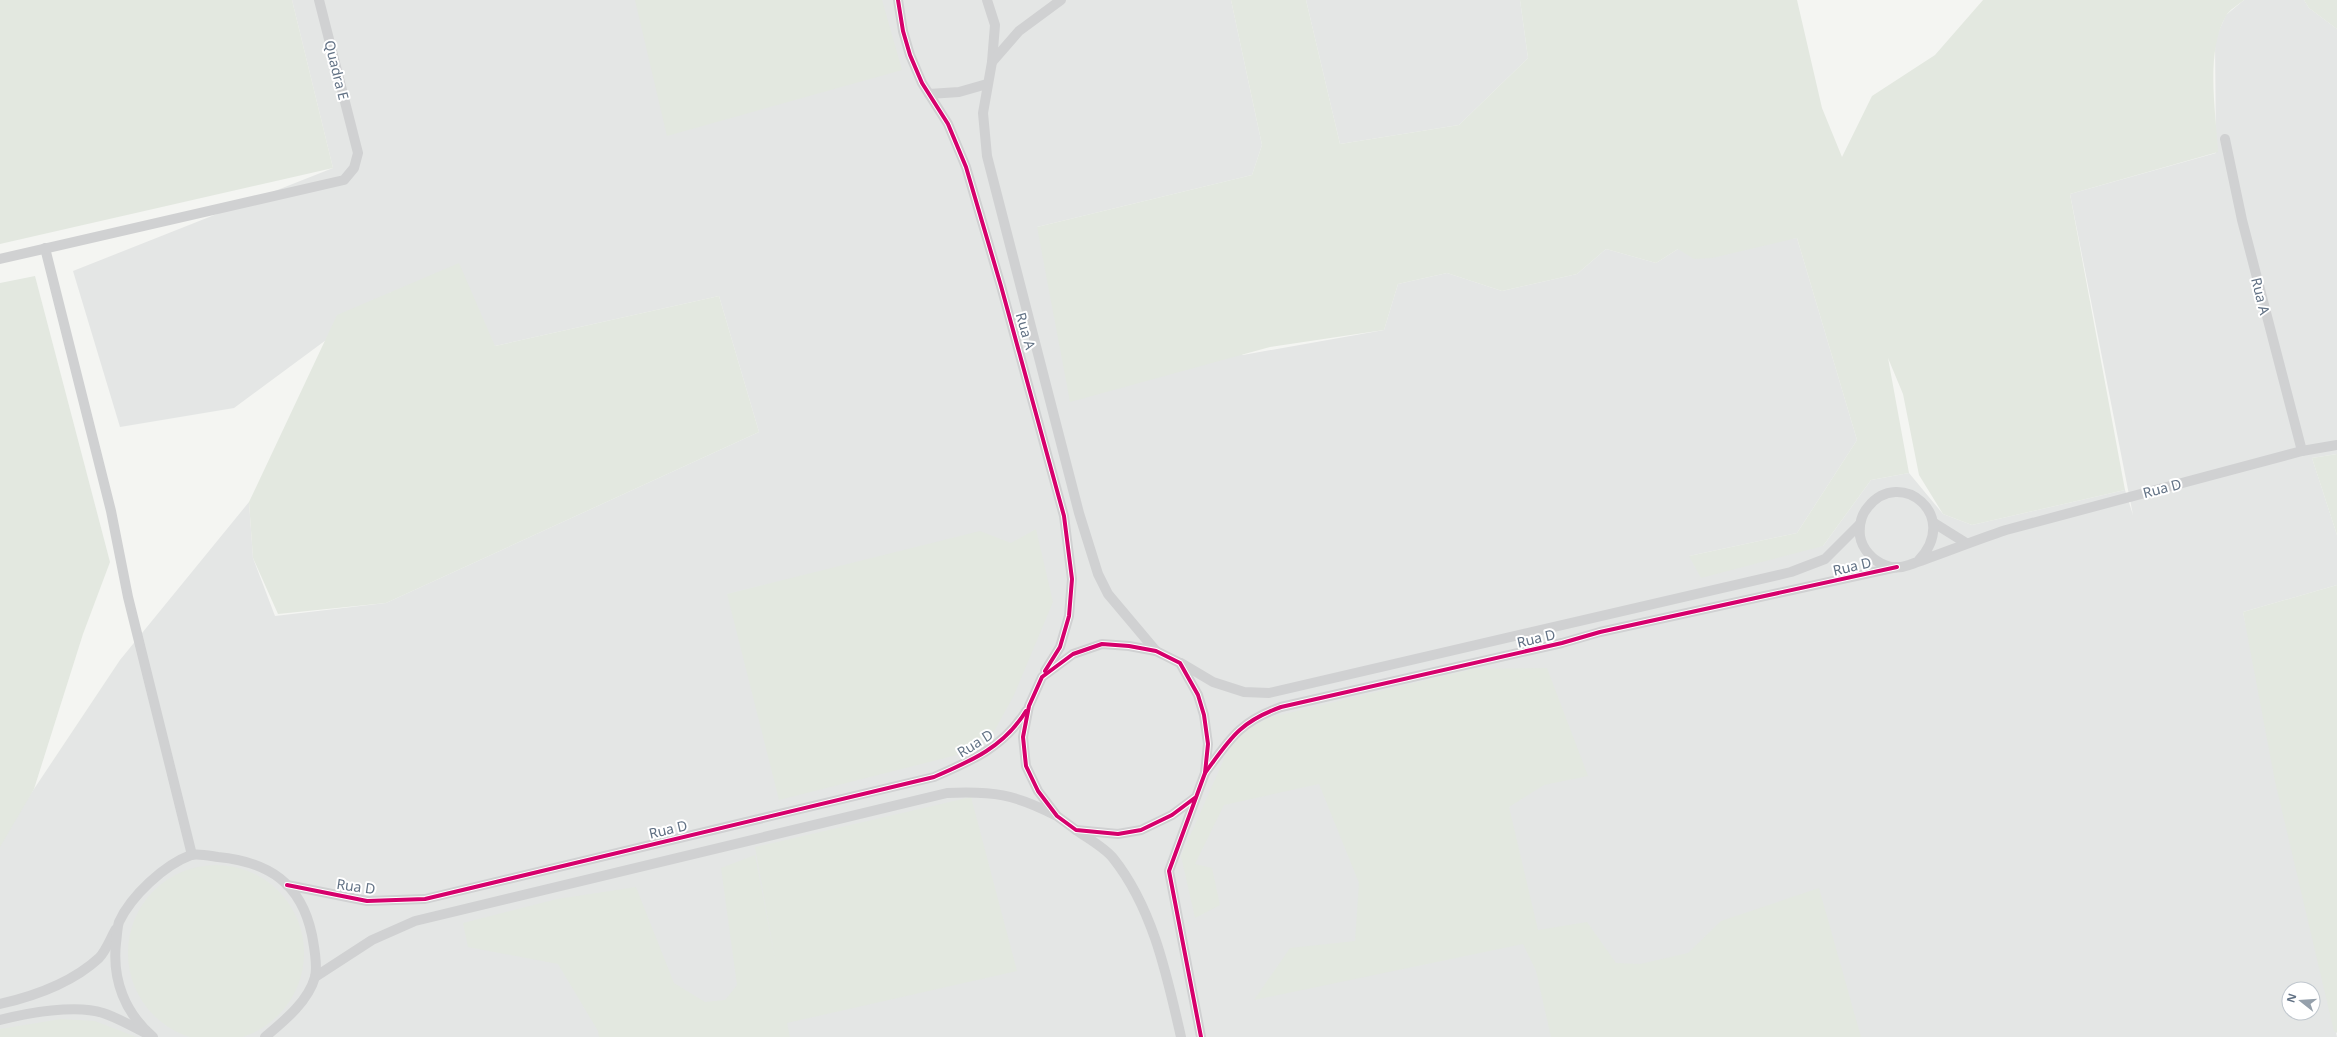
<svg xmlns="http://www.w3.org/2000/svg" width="2337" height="1037" viewBox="0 0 2337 1037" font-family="'Noto Sans',sans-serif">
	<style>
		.built { fill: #e4e6e5; fill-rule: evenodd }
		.green { fill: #e3e8e0 }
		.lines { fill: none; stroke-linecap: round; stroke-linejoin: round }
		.street { stroke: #d0d1d2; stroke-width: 10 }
		.cycleway-casing { stroke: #fff; stroke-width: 6 }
		.cycleway { stroke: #d6006c; stroke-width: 4 }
		.labels { text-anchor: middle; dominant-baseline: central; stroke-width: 4; stroke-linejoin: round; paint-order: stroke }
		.street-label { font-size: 14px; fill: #627285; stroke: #fff }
	</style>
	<rect width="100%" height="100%" fill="#f4f5f2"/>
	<g class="built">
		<path d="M292,0H1231L1262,145L1252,175L1037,227L1243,355L1384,330L1398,284L1447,273L1502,291L1577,274L1606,249L1656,263L1678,249L1797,238L1857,440L1797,533L1689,556L1823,546L1871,480L1909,473L1943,514L1972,525L2125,490L2133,515L2070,194L2216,153L2215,40L2226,15L2244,0H2304L2309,8L2337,29V454L2312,458L2337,535V585L2243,612L2337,1037H0V840L120,660L249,502L253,558L275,616L386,603L759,432L719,296L495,346L391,292L234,408L120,427L73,271L333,168ZM2289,989H2313V1013H2289Z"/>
		<path d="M1306,0H1520L1528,58L1459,125L1340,144Z"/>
	</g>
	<g class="green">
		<path d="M0,0H292L333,168L0,244Z"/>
		<path d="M635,0H882L902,70L667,136Z"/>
		<path d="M1231,0H1306L1340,144L1459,125L1528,58L1520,0H1797L1822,108L1842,157L1872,96L1935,55L1983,0H2244C2238,5 2229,10 2226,16C2205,52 2216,112 2218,152L2070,194L2125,490L1972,525L1943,514L1919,475L1903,394L1888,358L1909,473L1871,480L1823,546L1701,578L1689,556L1797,533L1857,440L1797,238L1712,258L1694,259L1678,249L1656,263L1606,249L1577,274L1502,291L1447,273L1398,284L1384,330L1270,347L1070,402L1037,227L1252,175L1262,145Z"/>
		<path d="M2304,0H2337V29L2309,8Z"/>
		<path d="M459,263L495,346L719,296L759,432L386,603L278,614L253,558L249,502L337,315Z"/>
		<path d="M35,276L110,562L83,634L34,789L0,847V283Z"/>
		<path d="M2337,454V535L2312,458Z"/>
		<path d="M1036,529L1053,602L1014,695L995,730L957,755L779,800L727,594L980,531L1011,543Z"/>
		<path d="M2337,585V1033L2334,1031L2275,781L2243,612Z"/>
		<path d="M1547,668L1588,776L1544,785L1509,807L1538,930L1587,922L1616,963L1640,964L1688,953L1721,921L1819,888L1861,1037H1551L1536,971L1523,944L1254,1000L1290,948L1355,941L1359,883L1319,784L1224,805L1195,864L1212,868L1220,905L1195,918L1181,856L1225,757L1239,735L1268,718L1473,669Z"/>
		<path d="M971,797L1017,971L787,1023L790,1037H599L598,1031L558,964L468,947L463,923L557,899L636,887L674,983L705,1002L725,1000L737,985L721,868L755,855L776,964L755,847Z"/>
		<circle cx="216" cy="953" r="88"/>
		<path d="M61,1019L95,1021L136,1037H0V1029Z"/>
	</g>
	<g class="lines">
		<g class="street">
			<path d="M898,0L903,31L910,55L922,83L948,124L966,167L1001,286L1064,516L1072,579L1069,616L1060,647L1045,671"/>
			<path d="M987,0L995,25L992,62L983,113L987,156L1079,513L1098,574L1108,594L1156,651"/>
			<path d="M992,62L1019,31L1061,0"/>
			<path d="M929,94L959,92L987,84"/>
			<path d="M2225,139L2242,220L2302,451"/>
			<path d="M45,248L111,511L128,597L192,855"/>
			<path d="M0,259L344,180L354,168L358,153L319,0"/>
			<path d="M1934,523L1966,543"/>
			<path d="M1919,560C1961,515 1900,467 1868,507C1861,515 1859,526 1860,536C1862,549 1873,561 1885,565C1892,568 1901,568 1909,565C1941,554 1973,541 2006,530L2302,451L2337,445"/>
			<path d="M1181,663L1213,682L1244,692L1269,693L1791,572L1825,559L1860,524"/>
			<path d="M1205,773C1230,739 1239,722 1281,707L1562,643L1600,632L1897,567"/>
			<path d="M1196,797L1172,815L1141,830L1118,834L1076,830L1057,816L1038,791L1026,766L1023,737L1029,706L1042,677L1073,654L1102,644L1129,646L1156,651L1180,663L1198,695L1204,715L1208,744L1205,773L1169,871L1201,1037"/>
			<path d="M1076,830C1087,838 1104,847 1113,858C1153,908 1167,976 1181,1037"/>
			<path d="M287,885L367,901L425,899L934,777C971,761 1004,747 1026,711"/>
			<path d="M315,977L372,940L415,921L947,793C993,791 1014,794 1055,815"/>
			<path d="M0,1004C35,996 72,983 99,958C106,951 111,937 116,929"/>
			<path d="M0,1020C27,1013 76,1004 103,1013C119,1018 134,1028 150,1035"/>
			<path d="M153,1037C125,1013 112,980 116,943C117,937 117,928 119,922C131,896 164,865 191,855C198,853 211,856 218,857C269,862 301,883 312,935C314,947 318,965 315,977C308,1002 284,1021 265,1037"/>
		</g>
		<defs>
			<g id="cycleway">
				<path d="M898,0L903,31L910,55L922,83L948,124L966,167L1001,286L1064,516L1072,579L1069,616L1060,647L1045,671"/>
				<path d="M1205,773C1230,739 1239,722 1281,707L1562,643L1600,632L1897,567"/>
				<path d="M1196,797L1172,815L1141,830L1118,834L1076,830L1057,816L1038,791L1026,766L1023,737L1029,706L1042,677L1073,654L1102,644L1129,646L1156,651L1180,663L1198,695L1204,715L1208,744L1205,773L1169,871L1201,1037"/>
				<path d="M287,885L367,901L425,899L934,777C971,761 1004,747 1026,711"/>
			</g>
		</defs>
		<use href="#cycleway" class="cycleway-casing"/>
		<use href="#cycleway" class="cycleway"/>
	</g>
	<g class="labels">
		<g class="street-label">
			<text transform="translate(337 70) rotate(76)">Quadra E</text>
			<text transform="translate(2261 296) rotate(76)">Rua A</text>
			<text transform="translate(1026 331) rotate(74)">Rua A</text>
			<text transform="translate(2162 488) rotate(-15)">Rua D</text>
			<text transform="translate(1852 566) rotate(-13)">Rua D</text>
			<text transform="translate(1536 638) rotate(-13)">Rua D</text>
			<text transform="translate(975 743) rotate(-32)">Rua D</text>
			<text transform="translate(668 829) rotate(-13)">Rua D</text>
			<text transform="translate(356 886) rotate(8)">Rua D</text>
		</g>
	</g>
	<g transform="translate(2301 1001) rotate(287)"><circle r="19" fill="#ffffff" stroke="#c0c7ce"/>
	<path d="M0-3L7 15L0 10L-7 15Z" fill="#95a0ab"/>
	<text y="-6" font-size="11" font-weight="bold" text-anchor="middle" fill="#627285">N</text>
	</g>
</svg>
